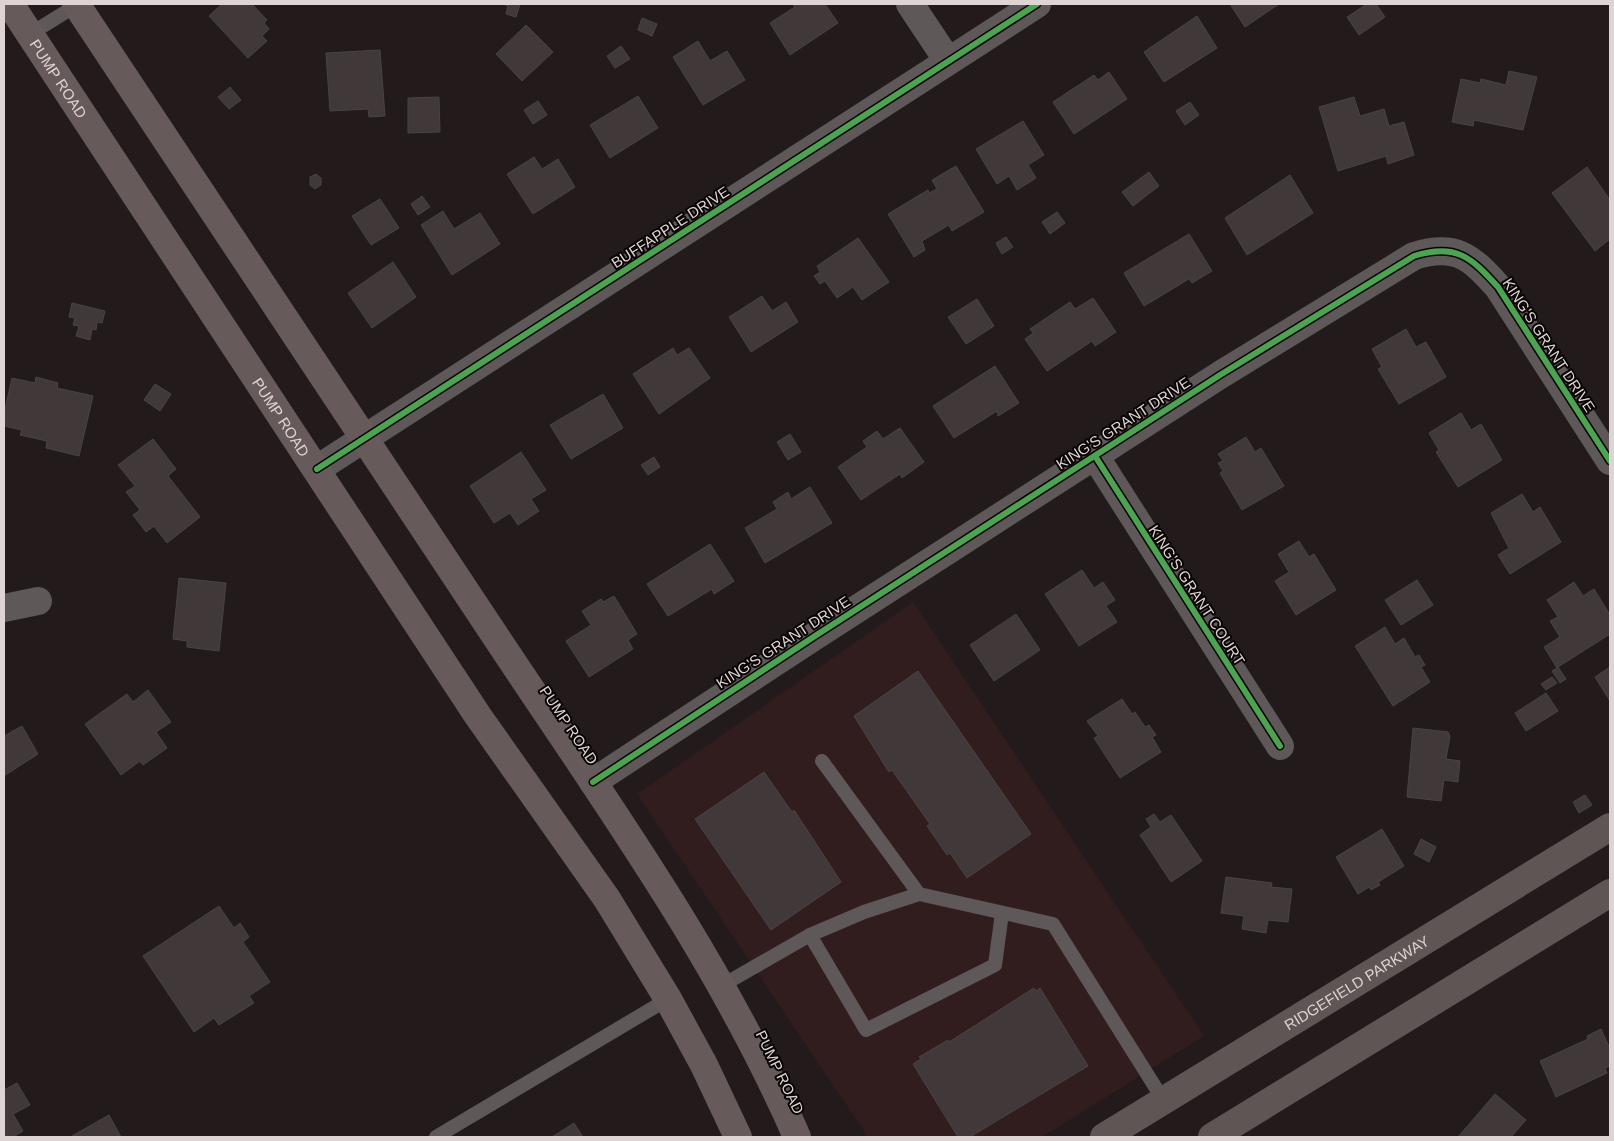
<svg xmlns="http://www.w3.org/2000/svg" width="1614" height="1141" viewBox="0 0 1614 1141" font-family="Helvetica,sans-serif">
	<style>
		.built { fill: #311d1e }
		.building { fill: #403839; stroke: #4a4444 }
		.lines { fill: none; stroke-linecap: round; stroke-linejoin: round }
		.lane { stroke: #5e5858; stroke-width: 14 }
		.street { stroke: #5e5858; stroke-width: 28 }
		.secondary { stroke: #5e5555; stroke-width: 28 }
		.primary { stroke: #675a5b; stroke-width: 28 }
		.cycleway-casing { stroke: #0a0505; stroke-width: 9 }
		.cycleway { stroke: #4ca352; stroke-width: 6 }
		.labels { text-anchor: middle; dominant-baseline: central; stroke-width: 4; stroke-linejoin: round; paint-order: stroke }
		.street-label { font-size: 15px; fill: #dfd4d4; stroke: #0a0505 }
	</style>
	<rect width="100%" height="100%" fill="#221a1b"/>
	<path class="built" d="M913,602L1204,1036L1042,1137H868L637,794Z"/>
	<g class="building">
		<path d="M222,4H252L267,20L264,23L269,29L262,36L267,41L248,58L209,16Z"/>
		<path d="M503,4H520L516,17L506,14L508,6Z"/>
		<path d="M793,4H825L838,23L790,55L770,23L795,7Z"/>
		<path d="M1230,4H1279L1245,27Z"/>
		<path d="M1367,4H1376L1385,17L1359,35L1347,17Z"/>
		<path d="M1197,16L1217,48L1164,82L1144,52Z"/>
		<path d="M642,18L657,24L652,36L638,30Z"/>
		<path d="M526,25L553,52L522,81L496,54Z"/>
		<path d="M698,41L710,61L727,51L745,80L703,105L673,57Z"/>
		<path d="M621,46L630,59L615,68L607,56Z"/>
		<path d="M380,50L385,116L369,117L368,109L330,111L326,53Z"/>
		<path d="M1509,71L1537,77L1523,130L1474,120L1473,126L1452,122L1461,79L1480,83L1481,79L1506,85Z"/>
		<path d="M1109,72L1127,99L1074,134L1053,102L1094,75L1098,80Z"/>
		<path d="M230,87L241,100L229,109L218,97Z"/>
		<path d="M638,96L658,128L610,158L590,125Z"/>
		<path d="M439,97L440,132L408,133V98Z"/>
		<path d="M1354,97L1360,116L1384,109L1389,126L1404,122L1414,155L1388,164L1386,156L1338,171L1319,107Z"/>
		<path d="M538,101L547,115L533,124L524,110Z"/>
		<path d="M1190,102L1199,115L1185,125L1176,111Z"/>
		<path d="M1023,121L1044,155L1028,165L1036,178L1017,190L1009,176L997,184L976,149Z"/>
		<path d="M534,157L542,169L558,159L575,187L533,214L507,174Z"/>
		<path d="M956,166L984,212L952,231L949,225L922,241L925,250L914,257L888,214L928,190L929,193L937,189L932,180Z"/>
		<path d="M1587,167L1610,200V239L1595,251L1552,193Z"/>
		<path d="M1149,172L1159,186L1133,206L1122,192Z"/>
		<path d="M316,174L321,178V185L315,189L310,185V177Z"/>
		<path d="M1290,175L1313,213L1247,255L1225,218Z"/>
		<path d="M422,196L430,207L418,215L411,204Z"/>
		<path d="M380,199L399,228L371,245L352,216Z"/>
		<path d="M443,211L454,229L480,213L500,244L452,275L421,225Z"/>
		<path d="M1057,212L1065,223L1050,234L1042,222Z"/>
		<path d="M1189,234L1212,271L1192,283L1189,279L1144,306L1124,273Z"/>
		<path d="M1006,237L1013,247L1002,254L996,243Z"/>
		<path d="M858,238L889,282L862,300L853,287L837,298L825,281L820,284L814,276L820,272L817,266Z"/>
		<path d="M393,262L416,297L372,328L348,293Z"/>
		<path d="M762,296L772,311L786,302L798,322L751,352L729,317Z"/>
		<path d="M1093,298L1116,332L1095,346L1092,341L1047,371L1025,339L1033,333L1030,329L1070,302L1075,309Z"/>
		<path d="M977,299L994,326L966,344L948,317Z"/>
		<path d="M72,303L105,311L102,323L97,322L96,330L92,329L90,340L76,336L79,326L73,325L75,318L69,317Z"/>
		<path d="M1406,329L1416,347L1426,342L1446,377L1399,404L1378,369L1382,367L1372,349Z"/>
		<path d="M673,348L677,355L689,348L710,378L659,414L633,374Z"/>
		<path d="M995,366L1019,403L998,416L997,411L954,438L933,406Z"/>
		<path d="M36,377L58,383L57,388L93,396L79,456L46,448L47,441L20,435L22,430L4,426V414L12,378L35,383Z"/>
		<path d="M155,384L171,394L160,411L144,400Z"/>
		<path d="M603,394L623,428L571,459L550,425Z"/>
		<path d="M1461,413L1471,430L1481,424L1502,460L1458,487L1436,452L1439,450L1429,433Z"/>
		<path d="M900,428L924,462L902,478L900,474L861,500L838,467L867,447L863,441L877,431L883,439Z"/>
		<path d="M790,434L801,452L788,460L777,442Z"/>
		<path d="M1246,437L1255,452L1261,448L1284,486L1242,510L1220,473L1223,471L1218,463L1223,461L1218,454Z"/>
		<path d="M153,439L176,469L168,476L200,517L167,543L154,526L146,532L133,515L140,510L126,492L135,486L118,465Z"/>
		<path d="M521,452L546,490L531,499L539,511L518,525L510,513L494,523L470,486Z"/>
		<path d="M654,457L660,467L648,475L641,465Z"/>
		<path d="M810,487L832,523L765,563L745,528L777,509L773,502L788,492L791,499Z"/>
		<path d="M1522,494L1533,512L1540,507L1561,542L1510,574L1498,555L1509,548L1491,513Z"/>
		<path d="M1299,541L1309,557L1314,554L1336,590L1296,615L1275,581L1289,572L1278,554Z"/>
		<path d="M710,544L734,581L714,594L712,589L668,616L647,584Z"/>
		<path d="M1082,570L1094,588L1103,582L1115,600L1106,606L1117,622L1079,646L1045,594Z"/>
		<path d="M179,578L226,583L219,651L187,647V641L173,639Z"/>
		<path d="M1417,580L1433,605L1401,625L1385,600Z"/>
		<path d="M1574,582L1583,596L1594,589L1610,615V634L1558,667L1566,679L1560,683L1552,671L1557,668L1544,647L1560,637L1550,621L1558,617L1547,600Z"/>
		<path d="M614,596L637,634L628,640L633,649L589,677L566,641L591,625L582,611L601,599L603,602Z"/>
		<path d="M1016,614L1040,650L994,681L970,645Z"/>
		<path d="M1385,627L1395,644L1404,638L1415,657L1419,655L1425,665L1421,667L1430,682L1393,706L1355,646Z"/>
		<path d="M1610,667V701L1595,677Z"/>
		<path d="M918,671L1031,834L967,878L950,853L947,855L927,826L930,824L892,770L889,772L854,716Z"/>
		<path d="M1552,677L1557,683L1546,690L1541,684Z"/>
		<path d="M148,690L171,722L156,732L167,748L143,765L140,761L121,775L85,724L127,694L133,702Z"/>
		<path d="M1546,693L1558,711L1526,731L1515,713Z"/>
		<path d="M1122,699L1132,714L1135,712L1145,727L1149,725L1156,735L1152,737L1161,752L1120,778L1094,738L1098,736L1087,721Z"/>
		<path d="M22,726L38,754L4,776V736Z"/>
		<path d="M1413,728L1448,732L1450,736L1446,759L1460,761L1458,782L1444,780L1441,801L1407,797Z"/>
		<path d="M764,772L792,812L794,810L841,882L771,930L695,819Z"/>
		<path d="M1585,795L1592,805L1579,813L1573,802Z"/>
		<path d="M1154,814L1160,822L1171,815L1202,861L1171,882L1140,835L1151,827L1146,819Z"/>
		<path d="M1382,829L1404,866L1378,882L1380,885L1371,890L1369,887L1358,894L1336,857Z"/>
		<path d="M1421,839L1436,847L1429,862L1414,854Z"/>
		<path d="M1226,877L1272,883L1271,887L1292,889L1288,922L1268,920L1266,933L1242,929L1244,916L1221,913Z"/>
		<path d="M219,906L234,928L240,923L249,937L243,942L270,982L249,996L254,1003L219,1025L214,1018L194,1032L143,956Z"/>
		<path d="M1034,988L1036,991L1040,988L1088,1066L970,1137H958L913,1064L921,1059L919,1057L948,1040L949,1042Z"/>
		<path d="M1601,1029L1610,1049V1066L1605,1068L1607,1073L1556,1097L1540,1061L1588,1039L1587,1036Z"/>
		<path d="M17,1083L30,1105L13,1114L23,1131L13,1137H4V1090Z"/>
		<path d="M1495,1094L1526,1120L1511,1137H1458Z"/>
		<path d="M109,1115L121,1137H73L72,1136Z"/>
		<path d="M574,1123L583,1137H552Z"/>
	</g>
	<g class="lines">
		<g class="lane">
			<path d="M30,34L77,5"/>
			<path d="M822,761L919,894"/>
			<path d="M810,935L866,1030L995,965L1002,913"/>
			<path d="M721,986L810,935L864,912L919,894L1053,924L1164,1101"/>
			<path d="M436,1137L668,999"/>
		</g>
		<g class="street">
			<path d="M910,4L948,61"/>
			<path d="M1095,456L1280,746"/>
			<path d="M317,469L1037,4"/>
			<path d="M4,608L38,601"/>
			<path d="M593,782L815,636L1220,375L1414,256C1456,243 1471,257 1498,287L1610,461"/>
		</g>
		<g class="secondary">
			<path id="s1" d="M1104,1137L1610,827"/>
			<path d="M1212,1137L1610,893"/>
		</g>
		<g class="primary">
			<path id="s2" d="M10,4L478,716L607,899L668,999L704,1065L738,1137"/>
			<path d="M76,4C217,216 357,428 498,640C605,801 720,960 797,1137"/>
		</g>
		<defs>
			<g id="cycleway">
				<path d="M1095,456L1280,746"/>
				<path d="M317,469L1037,4"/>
				<path d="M593,782L815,636L1220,375L1414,256C1456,243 1471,257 1498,287L1610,461"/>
			</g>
		</defs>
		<use href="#cycleway" class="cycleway-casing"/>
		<use href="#cycleway" class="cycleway"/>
	</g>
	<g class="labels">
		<g class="street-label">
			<text stroke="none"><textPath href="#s2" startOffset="89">PUMP ROAD</textPath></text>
			<text transform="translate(670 227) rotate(-33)">BUFFAPPLE DRIVE</text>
			<text transform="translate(1549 345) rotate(57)">KING'S GRANT DRIVE</text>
			<text stroke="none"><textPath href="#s2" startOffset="494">PUMP ROAD</textPath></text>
			<text transform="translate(1123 423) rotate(-33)">KING'S GRANT DRIVE</text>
			<text transform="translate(1197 595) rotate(57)">KING'S GRANT COURT</text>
			<text transform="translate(783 642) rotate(-33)">KING'S GRANT DRIVE</text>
			<text transform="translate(569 725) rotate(56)">PUMP ROAD</text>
			<text stroke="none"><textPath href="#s1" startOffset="296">RIDGEFIELD PARKWAY</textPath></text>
			<text transform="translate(780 1072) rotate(64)">PUMP ROAD</text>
		</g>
	</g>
	<rect width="1614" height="1141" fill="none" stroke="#dfd4d4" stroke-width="10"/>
</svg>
